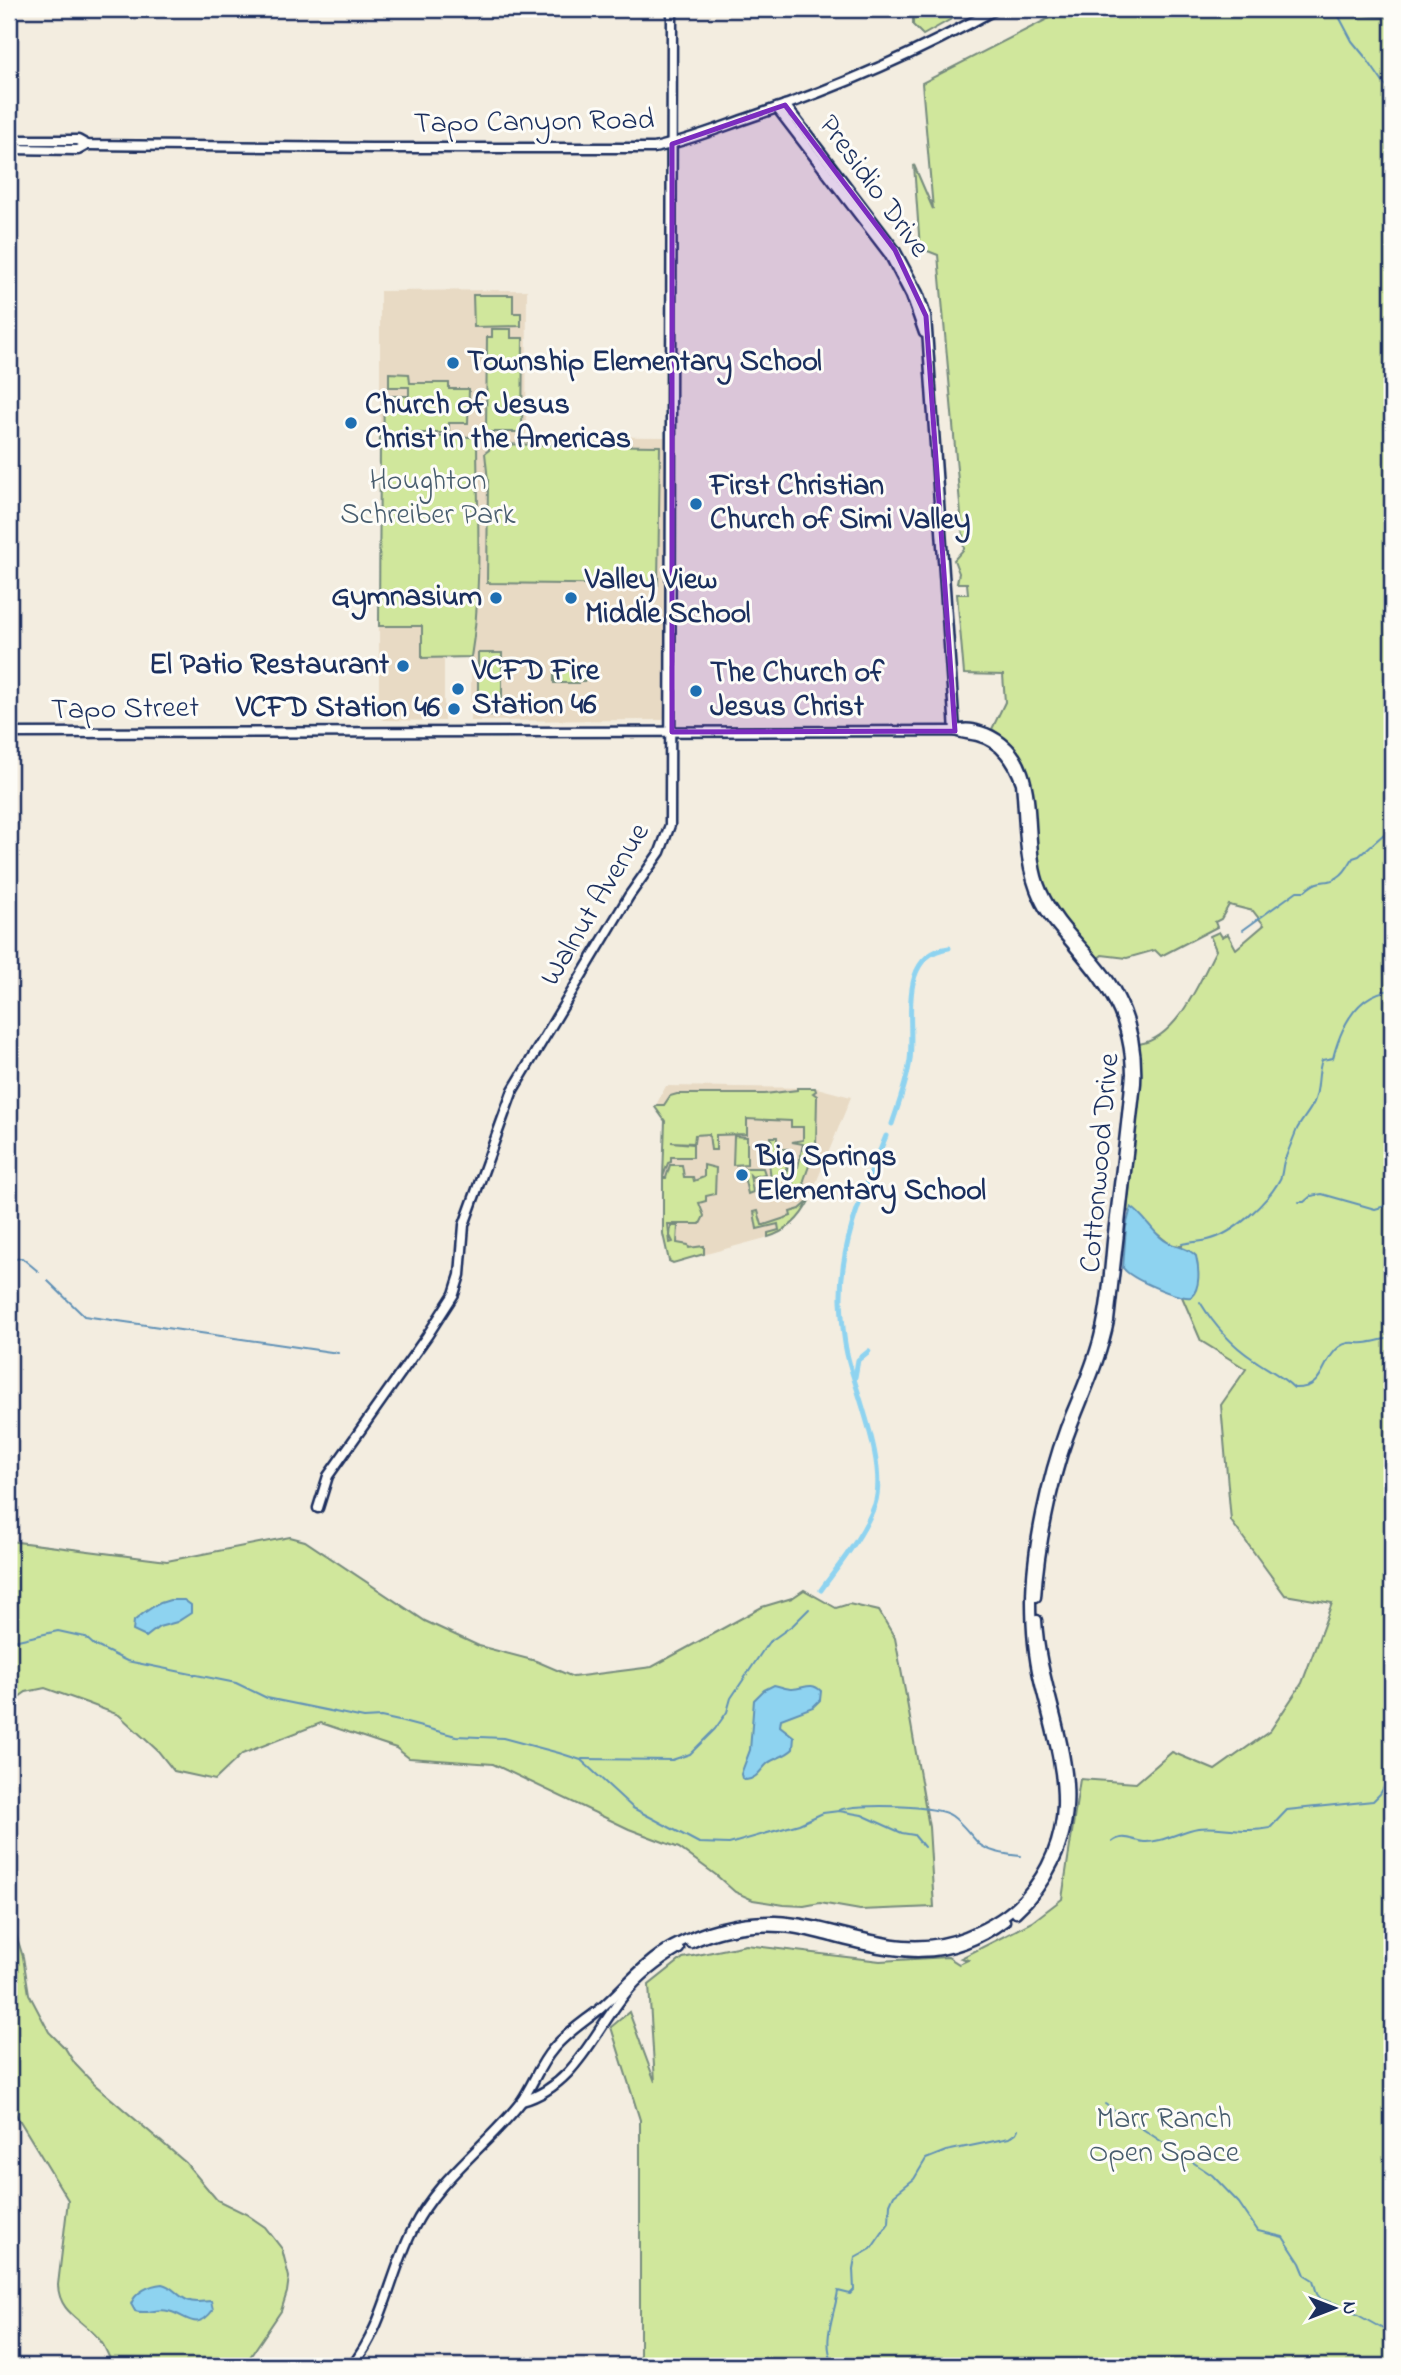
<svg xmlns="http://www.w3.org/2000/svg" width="1401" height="2375" viewBox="0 0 1401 2375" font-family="'Indie Flower',sans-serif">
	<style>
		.built { fill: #e8dac4 }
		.green { fill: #d0e79c; stroke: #768b7d; stroke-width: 2 }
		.water { fill: #8ed3f0; stroke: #6091b6; stroke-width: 2 }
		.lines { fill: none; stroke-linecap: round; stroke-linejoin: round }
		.stream { stroke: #6091b6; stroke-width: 2 }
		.canal { stroke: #8ed3f0; stroke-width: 5 }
		.secondary-casing { stroke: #1b2f5e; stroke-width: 13 }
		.secondary { stroke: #fdfcf7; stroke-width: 8 }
		.marked { fill: #7b2cbf; fill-opacity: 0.2; stroke: #7b2cbf; stroke-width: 5; stroke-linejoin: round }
		.poi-dot { fill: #1f6fb2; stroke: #fdfcf7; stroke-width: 2.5 }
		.labels { text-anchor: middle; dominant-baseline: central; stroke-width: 6; stroke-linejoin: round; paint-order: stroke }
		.street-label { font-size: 30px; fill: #1b2f5e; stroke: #fdfcf7 }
		.poi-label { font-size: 30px; font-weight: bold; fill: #1b2f5e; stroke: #fdfcf7; text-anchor: start }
		.park-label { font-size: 30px; fill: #485d6e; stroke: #fdfcf7 }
	</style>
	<rect width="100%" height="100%" fill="#f3ede0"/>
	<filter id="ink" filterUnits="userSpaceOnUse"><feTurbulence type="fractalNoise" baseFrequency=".0143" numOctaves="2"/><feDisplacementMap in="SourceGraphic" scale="14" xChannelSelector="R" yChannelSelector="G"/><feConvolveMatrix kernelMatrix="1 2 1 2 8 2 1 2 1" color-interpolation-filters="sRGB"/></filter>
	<g filter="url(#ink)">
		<g class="built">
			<path d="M527,290L526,436L666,437V716L663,720L471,721V657L475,634L477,437L380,436V291Z"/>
			<path d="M379,626H422V657H444V721L383,720L379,712Z"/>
			<path d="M666,1086L817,1088L851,1097L807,1205L792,1225L773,1236L673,1263L669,1261L663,1234L665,1121L655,1107Z"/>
		</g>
		<g class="green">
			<path d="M913,9H969L923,35L913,25Z"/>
			<path d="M1067,9H1363L1366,15L1392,18V2366H640V2120L611,2027L629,2012L655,2082L649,1985L683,1958L746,1945L880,1961L948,1957L959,1964L968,1960L961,1958L1032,1922L1062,1899L1080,1779L1136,1783L1172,1752L1215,1770L1270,1731L1302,1683L1332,1603L1285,1595L1231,1521L1221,1405L1246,1369L1201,1341L1177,1285L1182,1246L1171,1245L1127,1210L1141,1083L1139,1044C1178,1038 1199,982 1216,950L1210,936L1219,932L1222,937L1228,934L1236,949L1264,925L1253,911L1229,905L1221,919L1215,922L1217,927L1161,956L1155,950L1127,958L1102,955L1097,959C1076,935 1052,911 1042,880C1026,826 1050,765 992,729L1005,702L1003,675L964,674L957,594H968L967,583H957L959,573L954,560L964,549L938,255L920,248L914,165L933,209L922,83Z"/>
			<path d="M473,295H513V313H521V326L474,327Z"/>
			<path d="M492,329H511V338H523L522,432H486L487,337H492Z"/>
			<path d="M389,373L409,374L410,383H449V389H469L468,423H449V433H384L383,396H409V387H389Z"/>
			<path d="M380,436L477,437C477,509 483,586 471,657L422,658V626H379Z"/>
			<path d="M489,444L660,446L658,585L487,583L488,481L485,453L489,450Z"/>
			<rect x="478" y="653" width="24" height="62"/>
			<path d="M558,670H581L586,674L585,681H579L578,676V683H554V672Z"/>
			<path d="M797,1088H815L816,1091L813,1093L817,1096L816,1146L804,1180L806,1193L796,1194L791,1175L786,1176L788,1166L798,1167L803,1144L792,1142L803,1140V1127H791V1121L747,1119V1134L716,1135V1150H711L709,1134L695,1135L694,1143L671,1142L693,1144V1157H671V1162L668,1163L663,1177L665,1121L655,1107L657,1105H664L670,1096L677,1094H765L797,1090Z"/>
			<path d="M734,1136L747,1137V1164L733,1165Z"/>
			<path d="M771,1137H777V1149H789L785,1177L771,1180L768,1153L766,1152V1149L772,1148Z"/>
			<path d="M670,1165H682L684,1177H693L694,1181L704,1177V1165L716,1168L715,1194L706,1196V1201L699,1203L704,1216L700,1224H668L670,1243L673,1242L670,1236L671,1226H678L677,1243L688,1245L689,1248L704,1246V1254L673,1263L669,1261L663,1234V1178H666Z"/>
			<path d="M742,1168H763L765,1174L752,1177L750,1175L753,1192L748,1194Z"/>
			<path d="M809,1201C800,1219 788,1231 768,1237V1233L779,1230L778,1224L757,1229L754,1212L758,1211L762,1225H764L791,1216L790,1212L800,1209Z"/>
			<path d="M290,1537L305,1541L425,1621L479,1646L536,1661L573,1677L652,1667L762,1607L792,1598L804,1590L836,1608L849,1604L879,1611L895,1638L906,1696L929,1827L934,1907L860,1910L820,1903L804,1906L784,1905L753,1900L735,1892L716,1875L679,1848L629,1829L493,1764L409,1758L396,1748L321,1723L242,1754L215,1780L174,1771L158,1751L119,1715L87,1703L45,1688L26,1692L9,1704V1541L167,1561Z"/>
			<path d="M9,1872L13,1925L23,1957L29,1994L49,2032L65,2048L75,2064L94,2084L186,2163L217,2200L246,2214L265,2227L282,2249L289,2277L287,2292L281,2311L244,2366H128L112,2363C107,2354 105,2345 98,2338C82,2319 59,2313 58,2285L68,2200L9,2103Z"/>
		</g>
		<g class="water">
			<path d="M1131,1207C1145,1216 1151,1231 1164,1240C1175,1248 1187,1246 1196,1256C1199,1268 1201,1288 1191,1297C1178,1299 1131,1279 1123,1268L1126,1227Z"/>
			<path d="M170,1600H184L191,1605V1613L177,1622L159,1627L146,1637L133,1631L134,1621C144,1612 156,1603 170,1600Z"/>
			<path d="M774,1685C780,1686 787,1689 792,1689C804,1689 811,1681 821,1691L820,1700L813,1707L781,1719L780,1726L794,1737L793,1749C785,1757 776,1757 768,1763C760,1770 757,1779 746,1780L742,1778L741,1774L750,1750L754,1700L764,1690Z"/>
			<path d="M162,2284C173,2286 177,2296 187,2300C196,2304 203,2301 211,2301L213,2310C196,2333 187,2315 168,2311C157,2308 147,2315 135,2311L131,2304C135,2292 150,2285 162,2284Z"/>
		</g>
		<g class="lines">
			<g class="stream">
				<path d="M1335,9L1352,41L1366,58L1384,84L1392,90"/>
				<path d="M1243,930L1297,891H1305C1321,876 1325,886 1338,877C1345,873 1349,865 1353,858L1359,856L1392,827"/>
				<path d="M1299,1202H1304L1311,1196L1322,1194L1375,1209L1392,1204"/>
				<path d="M1182,1244C1190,1242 1199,1242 1208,1240C1234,1234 1268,1202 1280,1179C1283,1173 1282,1165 1285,1159C1289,1149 1293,1139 1297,1129C1302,1120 1310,1111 1314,1102C1320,1088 1317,1073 1322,1060L1333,1058C1341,1027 1357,993 1392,990"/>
				<path d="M9,1260L22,1258L39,1272"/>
				<path d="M48,1281L84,1316L338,1353"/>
				<path d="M1200,1302C1214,1325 1230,1344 1253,1359C1267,1369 1281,1375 1294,1388C1326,1389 1320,1362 1339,1347C1349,1340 1355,1344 1365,1343C1374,1342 1383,1339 1392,1338"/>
				<path d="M9,1642L58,1631L85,1637L94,1645L127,1661L236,1683L267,1698L364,1718L381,1717L399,1721L456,1736L503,1738L559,1753L581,1760L633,1808L699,1843L729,1844L799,1824L823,1813L839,1811L862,1815L902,1833L914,1835L924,1847"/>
				<path d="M582,1759L672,1760L690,1754L715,1729L727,1712L731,1698L768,1643L793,1625L809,1609"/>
				<path d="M839,1810C857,1803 937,1805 952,1816C963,1824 970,1835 979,1844C989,1852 1009,1855 1021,1856"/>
				<path d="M1112,1842C1124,1833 1132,1841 1144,1842C1162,1843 1180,1831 1198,1828C1220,1825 1244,1834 1270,1828L1287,1810L1373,1801L1380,1794L1392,1774"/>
				<path d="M1105,2104L1212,2175L1239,2203L1258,2231L1283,2237L1300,2263L1305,2275L1313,2280L1317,2294L1321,2299L1340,2305L1392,2334"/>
				<path d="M834,2366C821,2340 834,2318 838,2291L850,2294L854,2290L853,2269L855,2258L871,2249L889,2223L890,2204L894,2195L914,2179L926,2159L946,2151L1009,2138L1016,2133L1018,2129"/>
			</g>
			<g class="canal">
				<path d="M892,1124C899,1103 907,1082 910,1060C915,1022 896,955 949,948"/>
				<path d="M855,1377L858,1360L869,1351"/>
				<path d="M821,1590C840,1564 864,1535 875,1504C887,1465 858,1398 848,1358C843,1340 842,1319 841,1300C840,1241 864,1190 886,1136"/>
			</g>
			<defs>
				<g id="secondary">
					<path d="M785,105L895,250L918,293L926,316L955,731"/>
					<path d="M777,108L889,254L911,296L924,333"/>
					<path d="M9,140H78L87,145L372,148H654C687,141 719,128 751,117C837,88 918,53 996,9"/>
					<path d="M9,149L78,150L87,145"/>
					<path d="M955,731C965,726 975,729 986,733C1050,760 1019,840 1042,891C1055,921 1080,943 1100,968C1127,1001 1138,1041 1136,1083L1109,1321C1101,1362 1082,1399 1068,1438C1052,1483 1039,1549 1036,1597"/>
					<path d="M9,733L955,731C962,734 970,734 977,736C1000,742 1014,762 1021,783C1025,822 1022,863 1039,899C1046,915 1059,929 1070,942C1106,985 1130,1015 1131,1074C1126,1130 1119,1186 1112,1241C1109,1273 1107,1306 1099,1337C1091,1369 1077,1398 1065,1428C1047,1477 1031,1549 1031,1601C1031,1628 1033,1655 1039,1680C1058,1760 1086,1827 1024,1898C1008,1916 988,1927 966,1936C899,1963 841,1924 775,1921C739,1920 705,1929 673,1946C644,1962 625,1987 600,2009C584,2022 566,2033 553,2049C539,2065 533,2085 521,2102C487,2146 438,2178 413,2229C390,2274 384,2326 352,2366"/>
					<path d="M318,1508L328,1476L427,1336L454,1294L460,1275L464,1225L513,1090L629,896L660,852L670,825L672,9"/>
					<path d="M1016,1913C1032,1899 1045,1881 1054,1862C1093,1781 1041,1702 1037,1620"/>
					<path d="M691,1943C718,1931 750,1925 780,1927C797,1927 815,1933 832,1937C897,1954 946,1965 1005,1921"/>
					<path d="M522,2101C575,2086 593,2033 625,1994C640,1975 659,1961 679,1949"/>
				</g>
			</defs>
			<use href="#secondary" class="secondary-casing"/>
			<use href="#secondary" class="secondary"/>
		</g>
	</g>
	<path class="marked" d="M785,105L895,250L926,316L955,731L672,732V144Z"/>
	<g class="poi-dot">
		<circle cx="453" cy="363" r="7"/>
		<circle cx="351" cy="423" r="7"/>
		<circle cx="696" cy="504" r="7"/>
		<circle cx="496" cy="598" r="7"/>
		<circle cx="571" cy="598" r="7"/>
		<circle cx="403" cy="666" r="7"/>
		<circle cx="458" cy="689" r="7"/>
		<circle cx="696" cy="691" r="7"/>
		<circle cx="454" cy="709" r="7"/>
		<circle cx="742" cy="1175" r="7"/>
	</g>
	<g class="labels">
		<g class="street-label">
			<text transform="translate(534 123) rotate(-1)">Tapo Canyon Road</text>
			<text transform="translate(873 187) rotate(54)">Presidio Drive</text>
			<text transform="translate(125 710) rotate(-1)">Tapo Street</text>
			<text transform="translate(596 905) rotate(-59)">Walnut Avenue</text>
			<text transform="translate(1101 1163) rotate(-85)">Cottonwood Drive</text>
		</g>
		<g class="poi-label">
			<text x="467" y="363">Township Elementary School</text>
			<text x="365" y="406">Church of Jesus<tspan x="365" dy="34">Christ in the Americas</tspan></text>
			<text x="710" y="487">First Christian<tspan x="710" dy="34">Church of Simi Valley</tspan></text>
			<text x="585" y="581">Valley View<tspan x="585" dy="34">Middle School</tspan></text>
			<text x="482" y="598" text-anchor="end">Gymnasium</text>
			<text x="389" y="666" text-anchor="end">El Patio Restaurant</text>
			<text x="472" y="672">VCFD Fire<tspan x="472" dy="34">Station 46</tspan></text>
			<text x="710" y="674">The Church of<tspan x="710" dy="34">Jesus Christ</tspan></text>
			<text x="440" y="709" text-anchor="end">VCFD Station 46</text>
			<text x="756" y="1158">Big Springs<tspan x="756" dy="34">Elementary School</tspan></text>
		</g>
		<g class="park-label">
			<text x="428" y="482">Houghton<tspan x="428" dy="34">Schreiber Park</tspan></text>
			<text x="1164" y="2120">Marr Ranch<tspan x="1164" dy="34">Open Space</tspan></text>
		</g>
	</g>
	<rect width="1401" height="2375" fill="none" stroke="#fdfcf7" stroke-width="35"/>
	<rect x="18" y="18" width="1366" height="2340" fill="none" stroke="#1b2f5e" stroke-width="2.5" filter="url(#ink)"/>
	<g transform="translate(1334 2308) rotate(90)" stroke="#fdfcf7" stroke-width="5" paint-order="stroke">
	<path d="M0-5L12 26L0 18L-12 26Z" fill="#1b2f5e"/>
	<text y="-10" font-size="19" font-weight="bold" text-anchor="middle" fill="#1b2f5e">N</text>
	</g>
</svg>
